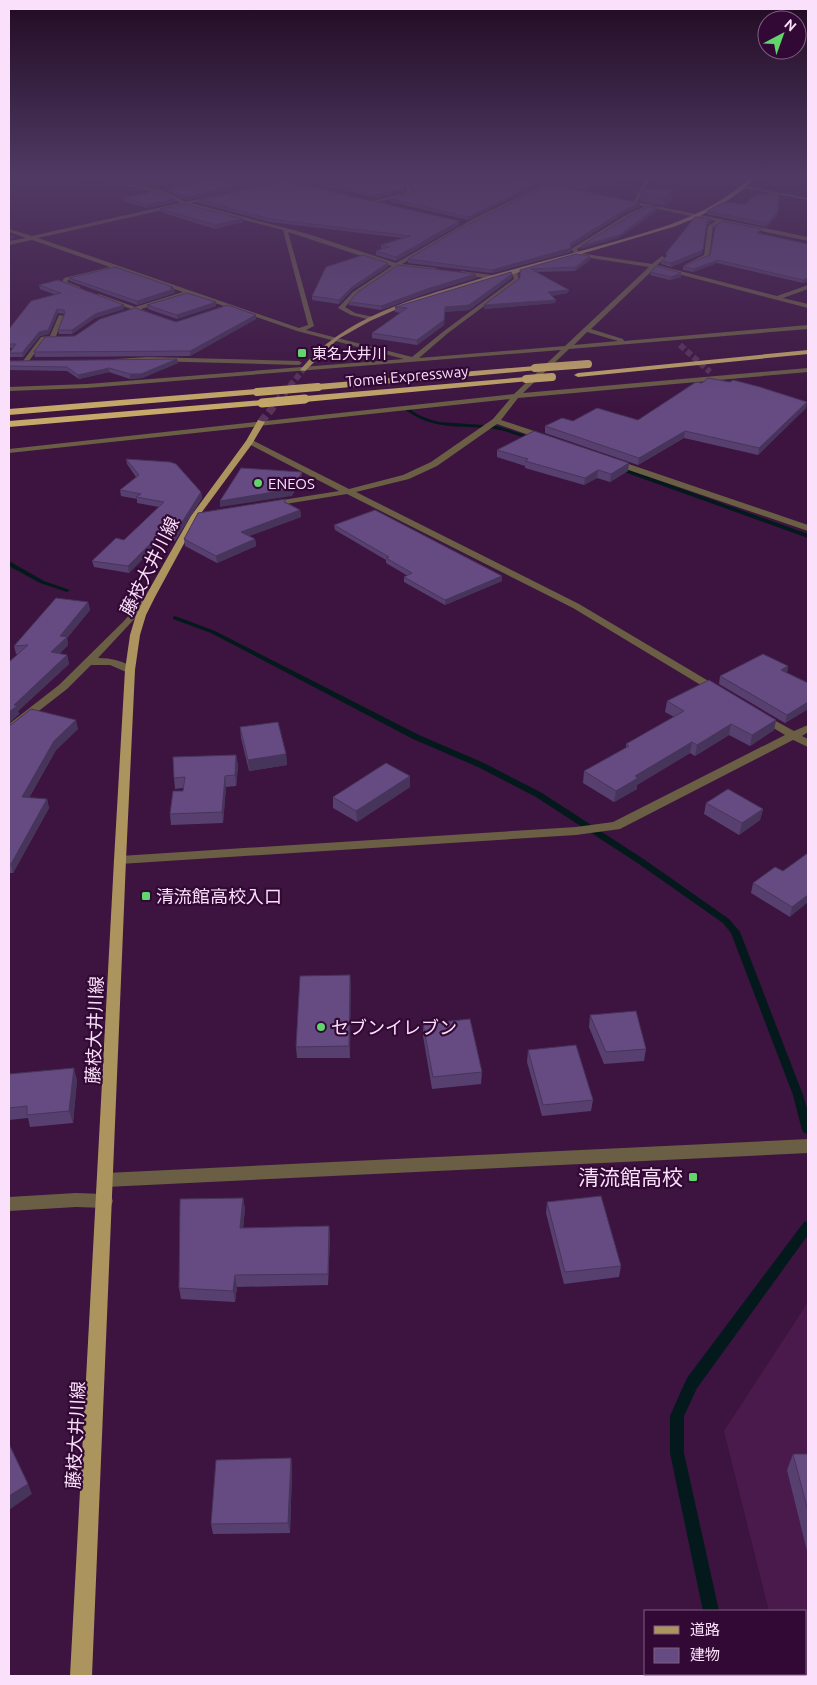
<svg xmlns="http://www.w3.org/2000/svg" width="817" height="1685" viewBox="0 0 817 1685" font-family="Ubuntu,'Noto Sans JP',sans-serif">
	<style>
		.built { fill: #491a4b }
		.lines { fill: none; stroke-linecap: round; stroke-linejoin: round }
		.stream { fill: #04191b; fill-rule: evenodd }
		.minor-tunnel { stroke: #58335b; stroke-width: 6; stroke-dasharray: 6 3; stroke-linecap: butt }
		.primary-tunnel-far1 { stroke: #58335b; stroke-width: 6; stroke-dasharray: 6 3; stroke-linecap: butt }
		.primary-tunnel { stroke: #58335b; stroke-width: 8; stroke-dasharray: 8 4; stroke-linecap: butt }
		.minor { fill: #6a5e45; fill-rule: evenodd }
		.tertiary { fill: #6a5e45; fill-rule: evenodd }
		.primary { fill: #ac945f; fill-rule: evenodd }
		.motorway { fill: #c6a969; fill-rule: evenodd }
		.motorway-bridge-far1 { stroke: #c6a969; stroke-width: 8 }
		.motorway-bridge { stroke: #c6a969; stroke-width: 9 }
		.wall { fill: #57406f }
		.shaded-wall { fill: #47345a }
		.building { fill: #654b81; stroke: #47345a }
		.poi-dot { fill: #5fd56b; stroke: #320934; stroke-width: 2 }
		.labels { text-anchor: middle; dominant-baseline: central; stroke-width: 4.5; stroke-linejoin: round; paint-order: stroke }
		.far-poi-label { font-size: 15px; fill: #fae0fa; stroke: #320934; text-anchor: start }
		.far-street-label { font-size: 15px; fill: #fae0fa; stroke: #320934 }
		.street-label { font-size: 18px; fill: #fae0fa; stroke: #320934 }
		.poi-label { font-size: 18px; fill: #fae0fa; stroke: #320934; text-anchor: start }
		.near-poi-label { font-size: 21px; fill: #fae0fa; stroke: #320934; text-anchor: end }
	</style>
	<rect width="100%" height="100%" fill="#3c143f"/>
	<path class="built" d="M808,1302V1676H785V1674H806V1611H769L724,1431Z"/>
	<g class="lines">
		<g class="stream">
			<path d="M404,407C410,407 413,412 419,415C425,418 432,420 439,422L497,426L538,439L535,441C521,437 508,431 494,429C458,424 436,432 404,409Z"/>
			<path d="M618,466L808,534V538L616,469L615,468Z"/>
			<path d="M9,561L44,581L70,590L67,592L40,583L9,566Z"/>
			<path d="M175,616L215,631L419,735L484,763L542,793L645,860L729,919L740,932L803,1095L808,1112V1134L804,1133L802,1130L793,1095L731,933L723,923L639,864L536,797L478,767L413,739L211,633L173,619V617Z"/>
			<path d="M808,1221V1235L697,1388L684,1416V1453L719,1611H703L670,1453V1416L687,1378L804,1222Z"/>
			<rect x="716" y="1674" width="16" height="2"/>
		</g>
		<path class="minor-tunnel" d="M680,345L710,372"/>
		<path class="primary-tunnel-far1" d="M284,393L303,370"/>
		<path class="primary-tunnel" d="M261,422L285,392"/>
		<g class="minor">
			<path d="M25,174L9,177V175Z"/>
			<path d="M73,174H79L164,191L186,202L280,181L256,174L286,179L318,174L292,181L350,195V197L286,182L191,203L308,234L396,263L473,219L566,174H571L454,233L402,264L436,268L438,271L398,267L357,294L345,307L355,313L373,317L371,320L351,315L338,308L353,292L392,266L288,232L314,326L306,330L412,357L444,331L514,279L511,271L514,269L517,271L519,280L448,333L419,358L565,346L649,267L577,256L571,249L626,215L650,204L652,206L630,217L577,249L579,253L652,264L662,256L665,258L657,265L777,296L808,285V289L783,298L808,304V308L655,268L591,329L623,339L624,341L808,325V329L569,349L523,393L808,368V372L518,398L501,420L549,436V440H543L497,424L437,466L409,479L356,492L579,604L722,689L723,691L722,693H714L573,608L347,494L267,507L266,505L270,502L339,491L245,442L252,440L349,489L403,475L431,462L493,419L510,399L9,453V449L514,394L561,350L87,388L9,391V387L87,384L404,359L297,331L189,294L141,309L152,314L147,315L94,295L99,294L135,307L183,292L116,269L68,280L67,282L80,287V289L61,284L64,278L110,267L32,240L9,245V241L26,238L9,232V229L32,236L180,203L161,193ZM185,205L283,230L308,325L299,328L38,238ZM587,332L618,341L574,345Z"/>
			<path d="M401,174H405L413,194L373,203V201L408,192Z"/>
			<path d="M645,174H672L652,176L637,202L633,203L647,176Z"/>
			<path d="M745,186L808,198V200L743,188Z"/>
			<path d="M719,219L724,220L713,227L709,257L686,266V264L704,255L708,226Z"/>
			<path d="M461,271L491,275L494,277L491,279L459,274Z"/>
			<path d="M59,315L64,316L56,336L63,337V339L45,340L28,362H24L23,361L41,337L50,336Z"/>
			<path d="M148,357L299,361L302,363L299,365L148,361L116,363L113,361L116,359Z"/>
			<path d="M611,460H617L808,525V531L611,464Z"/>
			<path d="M149,595L152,596V600L98,658C111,658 126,661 135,670L134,672H126L110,665H91L67,689L13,731L9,732V724L59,685L123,622L146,596Z"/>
			<path d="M761,713L794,731L808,725V732L802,736L808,739V747L793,740L620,829L576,835L120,864L114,860L120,856L576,827L613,822L785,735L757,718L756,716Z"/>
			<path d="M76,1193L105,1194L111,1196L113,1201L111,1206L105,1208L76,1207L9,1211V1197Z"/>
		</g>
		<g class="tertiary">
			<path d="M494,174H500L808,237V241Z"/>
			<path d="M808,1139V1153L106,1187L100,1185L98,1180L100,1175L106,1173Z"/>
		</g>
		<g class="primary">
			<path d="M755,174H759C735,200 705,215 673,227L404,306L370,321L338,339L305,371L300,370C345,316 411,300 476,280C540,261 605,246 669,225C702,213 729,198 755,174Z"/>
			<path d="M258,420L265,422L252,444L199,516L155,597L146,615L140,635L135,670L126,860L92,1676H70L114,860L125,670L130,635L136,615L145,597L191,516L246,441Z"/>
		</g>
		<g class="motorway">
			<path d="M808,350V354L578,377L574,375L578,373Z"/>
			<path d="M535,366H538V370L318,390L314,387L318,384Z"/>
			<path d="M526,377H529V381L305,402L301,399L305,396Z"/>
			<path d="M257,389L260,390V394L9,415V409Z"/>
			<path d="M262,400L266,403L265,405L9,427V421Z"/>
		</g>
		<g class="motorway-bridge-far1">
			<path d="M535,368L588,364"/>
			<path d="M526,379L552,377"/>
			<path d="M257,392L318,387"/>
		</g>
		<path class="motorway-bridge" d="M262,403L305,399"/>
	</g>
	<g class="wall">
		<path d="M262,174H309L286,177Z"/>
		<path d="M406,174H498L539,182L538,185L468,220L391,202V199L413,192Z"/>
		<path d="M502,174H563L546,182Z"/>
		<path d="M570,174H645L643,179L587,188V190L556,184V180Z"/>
		<path d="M300,178L405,191L377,198L300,181Z"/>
		<path d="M272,181L186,200L169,191L168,188Z"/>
		<path d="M643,188L672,200L664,206L640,201L641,192Z"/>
		<path d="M123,198L174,199L175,202L147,208L124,201Z"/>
		<path d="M199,200L459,221V225L396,261L376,255V251L383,249H381V245L403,238L270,222L199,203Z"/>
		<path d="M640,203L639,207L625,213L571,247V252L492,273L408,263V259Z"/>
		<path d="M160,209L243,219V222L215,229L161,212Z"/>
		<path d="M707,211L778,212L777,216L766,227L707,214Z"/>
		<path d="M711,222L706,226L702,254L671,267L661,264V261L666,257V253Z"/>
		<path d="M761,229L759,233L808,281L803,283L717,263L693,272L683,270V266L710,255Z"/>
		<path d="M590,260L575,271L537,272L568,293L551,296L556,300L555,303L484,309V305L520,278V270Z"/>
		<path d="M388,267L352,290L339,304L312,300V296Z"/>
		<path d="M651,272L681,273V277L670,280L650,275Z"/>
		<path d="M69,278L173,287V289H174L175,293L137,305L70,281Z"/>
		<path d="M476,278L427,293L381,310L349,305V302Z"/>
		<path d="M512,278L469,310L445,312L444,325L417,345L372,338V333L401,313L395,312V307Z"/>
		<path d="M39,285L124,305V309L95,318L72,334H59L58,330L64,314L58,313L49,334L40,336L23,357H9V353L13,348H9V329L56,295L40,289Z"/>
		<path d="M147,305L216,306L177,319L148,309Z"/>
		<path d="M256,319L190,356L35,357L34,352L75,336L176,322Z"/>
		<path d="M9,361L178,363L142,378L130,379L109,372L79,379L67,371L9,370Z"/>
		<path d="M806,408L758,455L684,438L638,465L545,433V426L573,421L638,420Z"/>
		<path d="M497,450L628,471L610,482L597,478L584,485L525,468V466L497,457Z"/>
		<path d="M126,459L201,492L202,498L175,541L165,536L129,573L94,567L92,561L124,540L159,507L137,503V499L121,496L120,490L136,477L127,464Z"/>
		<path d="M286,502L300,510L301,517L249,536L255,539L256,546L217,563L185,546L184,539Z"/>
		<path d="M334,525L502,581L445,605L404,582V577L408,576L386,563V560L335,530Z"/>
		<path d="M88,602L90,610L67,638L68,645L59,654L67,655L69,664L18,711L19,714L9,723L18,654H16L14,646Z"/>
		<path d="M788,666L787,673L808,683V709L785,723L719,684L720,676Z"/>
		<path d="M667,701L776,720L774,730L750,746L729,735L695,756L690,753L637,785V789L614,802L583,783L584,771L626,748V744L674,717L665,712Z"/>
		<path d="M9,725L78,729L56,750L29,798L47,799L49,808L13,873H9Z"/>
		<path d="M240,727L286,754L287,765L249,771L241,738Z"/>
		<path d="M236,755L238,766L236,786L226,787L223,823L171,825L170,814L183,791V788L175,789L174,778Z"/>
		<path d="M410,776V787L357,822L333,808V797Z"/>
		<path d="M706,803L763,809L760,820L739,835L704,814Z"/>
		<path d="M808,853L790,917L751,893L753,883L783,871Z"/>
		<path d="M350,975V1058H297L296,1047Z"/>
		<path d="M590,1015L646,1049L644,1061L604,1064L589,1027Z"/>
		<path d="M423,1024L482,1072L481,1084L432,1089L423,1036Z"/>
		<path d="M528,1050L593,1100L591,1111L542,1116L527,1062Z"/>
		<path d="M9,1074L77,1080L73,1123L30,1127L28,1118L9,1120Z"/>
		<path d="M243,1198L245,1209L243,1228L329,1226L330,1238L328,1285L237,1287L235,1302L181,1299L179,1288Z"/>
		<path d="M547,1202L621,1266L619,1277L564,1284L546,1213Z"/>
		<path d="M793,1454H808V1555L787,1470Z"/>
		<path d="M291,1458L292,1469L290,1533L213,1534L211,1524Z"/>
	</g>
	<g class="shaded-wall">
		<path d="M286,174H309L286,177Z"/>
		<path d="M557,174H563L546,182L547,178Z"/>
		<path d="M645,174L643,179L587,188V185Z"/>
		<path d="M272,178V181L186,200V197Z"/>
		<path d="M539,182L538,185L468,220V217Z"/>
		<path d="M405,188V191L377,198V195Z"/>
		<path d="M673,191L672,200L664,206L665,197Z"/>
		<path d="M174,199L175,202L147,208V205Z"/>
		<path d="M640,203L639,207L625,213L570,247V244L625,210Z"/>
		<path d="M657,207V211L619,238L580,249L581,246Z"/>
		<path d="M778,212L777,216L766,227L767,223Z"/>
		<path d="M243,219V222L215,229V225Z"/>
		<path d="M711,219V222L706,226L707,222Z"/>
		<path d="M459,221V225L396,261V257Z"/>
		<path d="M13,235L14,238L9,239V236Z"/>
		<path d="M571,248V252L492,273V270Z"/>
		<path d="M703,250L702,254L671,267V263Z"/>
		<path d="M590,256V260L575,271L576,267Z"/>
		<path d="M718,260L717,263L693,272V269Z"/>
		<path d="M388,263V267L352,290L339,304V300L352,287Z"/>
		<path d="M681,273V277L670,280L671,277Z"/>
		<path d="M476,274V278L427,293L381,310V306L427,289Z"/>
		<path d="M512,274V278L469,310L445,312V307Z"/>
		<path d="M808,278V281L803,283V280Z"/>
		<path d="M173,287V289H174L175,293L137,305V301Z"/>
		<path d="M569,290L568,293L548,296V292Z"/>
		<path d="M556,300L555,303L484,309V305Z"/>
		<path d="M216,302V306L177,319V315Z"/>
		<path d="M124,305V309L95,318L72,334V330L95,314Z"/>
		<path d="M57,309L58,313L49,334L40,336L23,357L22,353Z"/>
		<path d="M256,315V319L190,356V351Z"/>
		<path d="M444,320V325L417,345V340Z"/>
		<path d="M177,359L178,363L142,378L130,379V374Z"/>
		<path d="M109,368V372L79,379L78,375Z"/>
		<path d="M807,402L806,408L758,455L759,448Z"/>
		<path d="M685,431L684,438L638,465L639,458Z"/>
		<path d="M629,463L628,471L610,482L611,474Z"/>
		<path d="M598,470L597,478L584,485L585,478Z"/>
		<path d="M302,472V478L292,496L220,507V501Z"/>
		<path d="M201,492L202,498L175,541L174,535Z"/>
		<path d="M300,510L301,517L241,539V532Z"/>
		<path d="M164,530L165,536L129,573L128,566Z"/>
		<path d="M255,539L256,546L217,563L216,556Z"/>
		<path d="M502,576V581L445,605V600Z"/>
		<path d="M88,602L90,610L67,638L68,645L53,660L51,652L60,636Z"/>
		<path d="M67,655L69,664L18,711L19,714L9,723V712L14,705Z"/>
		<path d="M788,666L786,674L781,670Z"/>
		<path d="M808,702V709L785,723L787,715Z"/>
		<path d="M76,720L78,729L56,750L24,806L22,797L54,741Z"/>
		<path d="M776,720L774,730L750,746L752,735Z"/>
		<path d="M731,724L729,735L695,756L697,745Z"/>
		<path d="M692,742L690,753L637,785V789L614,802L616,791L635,776Z"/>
		<path d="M286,754L287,765L249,771L248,760Z"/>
		<path d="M236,755L238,766L236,786L235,775Z"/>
		<path d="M225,776L226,787L223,823L222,812Z"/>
		<path d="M410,776V787L357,822L356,811Z"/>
		<path d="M47,799L49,808L13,873L11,864Z"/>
		<path d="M763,809L760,820L739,835L742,823Z"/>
		<path d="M808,895V902L790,917L792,907Z"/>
		<path d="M350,975L351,986L350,1058L349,1046Z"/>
		<path d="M74,1068L77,1080L73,1123L69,1111Z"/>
		<path d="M243,1198L245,1209L242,1240L240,1228Z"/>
		<path d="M329,1226L330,1238L328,1285V1274Z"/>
		<path d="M235,1275L237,1287L235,1302L233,1291Z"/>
		<path d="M291,1458L292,1469L290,1533L288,1523Z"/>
		<path d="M28,1484L32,1494L9,1510V1496Z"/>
	</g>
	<g class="building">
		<path d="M234,174H258L272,178L186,197L168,188Z"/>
		<path d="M315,174H400L405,188L377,195L300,178Z"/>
		<path d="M407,174H498L539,182L468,217L391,199L415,192Z"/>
		<path d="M519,174H557L547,178Z"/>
		<path d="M570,174H644V176L587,185V187L556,180Z"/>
		<path d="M286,181L459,221L396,257L376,251L389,247L381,245L411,236L270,219L199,200Z"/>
		<path d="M549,184L640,203L625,210L570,244L571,248L492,270L408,259L455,231Z"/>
		<path d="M643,188L673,191L665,197L641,192Z"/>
		<path d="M156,191L174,199L147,205L123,198Z"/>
		<path d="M779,193L778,212L767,223L707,211L724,202L746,204L754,195Z"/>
		<path d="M185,204L243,219L215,225L160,209Z"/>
		<path d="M650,206L657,207L620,235L581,246L631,215Z"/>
		<path d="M695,217L711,219L707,222L703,250L671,263L661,261L667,256L666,253Z"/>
		<path d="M722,221L761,229L757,233L808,244V278L803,280L718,260L693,269L683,266L710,255L715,227Z"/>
		<path d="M576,254L590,256L576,267L531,269L569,290L548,292L556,300L484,305L520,278V270Z"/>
		<path d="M363,255L388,263L352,287L339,300L312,296L326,267Z"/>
		<path d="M398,265L476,274L427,289L381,306L349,302L358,292Z"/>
		<path d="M656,266L681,273L671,277L651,272Z"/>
		<path d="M115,267L173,287L170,288L174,289L137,301L69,278Z"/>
		<path d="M511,272L512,274L469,305L445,307L444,320L417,340L372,333L407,308L395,307Z"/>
		<path d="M58,280L124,305L95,314L72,330H58L65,313L64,310L57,309L48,330L39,332L22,353H9L16,344H9V329L31,301L61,293L39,285Z"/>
		<path d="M187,293L216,302L177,315L147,305Z"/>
		<path d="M228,305L256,315L190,351L34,352L45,337L75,336L100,319L135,308L176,322Z"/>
		<path d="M177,359L141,374H130L109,368L78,375L67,367L9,366V361Z"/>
		<path d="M708,378L730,382L733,380L760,387L807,402L759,448L685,431L639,458L545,426L562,418L573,421L597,408L638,420L696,382L702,383Z"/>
		<path d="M534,431L629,463L611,474L598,470L585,478L525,461L528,459L497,450Z"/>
		<path d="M126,459L170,462L176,464L201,492L174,535L164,530L128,566L92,561L116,538L124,540L164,502L136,497L141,494L120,490L139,475Z"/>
		<path d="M241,468L302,472L292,489L220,501Z"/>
		<path d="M286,499L284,502L300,510L241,532L255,539L216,556L184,539L198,513Z"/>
		<path d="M375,510L502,576L445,600L404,577L412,573L386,558L389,557L334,525Z"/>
		<path d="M56,598L88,602L60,636L67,637L51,652L67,655L14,705L17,706L9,712V662L28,645L14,646Z"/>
		<path d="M763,654L788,666L781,670L808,683V702L787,715L720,676Z"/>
		<path d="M709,680L776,720L752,735L731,724L697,745L692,742L635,776L638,778L616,791L584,771L629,746L626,744L684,711L667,701Z"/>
		<path d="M31,709L76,720L54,741L22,797L47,799L11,864H9V725L12,724Z"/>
		<path d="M278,722L286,754L248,760L240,727Z"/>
		<path d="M236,755L235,775L225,776L222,812L170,814L173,791H183L185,777L174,778L173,757Z"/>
		<path d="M386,763L410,776L356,811L333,797Z"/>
		<path d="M728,789L763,809L742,823L706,803Z"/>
		<path d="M808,853V895L792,907L753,883L775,867L783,871Z"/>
		<path d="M350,975L349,1046L296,1047L300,976Z"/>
		<path d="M636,1011L646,1049L606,1052L590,1015Z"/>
		<path d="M470,1019L482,1072L433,1077L423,1024Z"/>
		<path d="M576,1045L593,1100L543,1105L528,1050Z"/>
		<path d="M74,1068L69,1111L27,1115V1106L9,1108V1074Z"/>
		<path d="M601,1196L621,1266L565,1272L547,1202Z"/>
		<path d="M243,1198L240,1228L329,1226L328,1274L235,1275L233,1291L179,1288L180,1199Z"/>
		<path d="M9,1444L28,1484L9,1496Z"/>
		<path d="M793,1454H808V1511Z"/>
		<path d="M291,1458L288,1523L211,1524L216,1460Z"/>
	</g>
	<linearGradient id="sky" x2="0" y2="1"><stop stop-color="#210b23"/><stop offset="0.43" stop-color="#503a63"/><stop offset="1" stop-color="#503a63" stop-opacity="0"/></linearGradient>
	<rect width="817" height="409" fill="url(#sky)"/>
	<g class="poi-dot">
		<rect x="297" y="348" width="10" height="10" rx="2.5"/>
		<circle cx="258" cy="483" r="5"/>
		<rect x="141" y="891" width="10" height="10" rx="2.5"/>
		<circle cx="321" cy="1027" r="5"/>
		<rect x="688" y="1172" width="10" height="10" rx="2.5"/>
	</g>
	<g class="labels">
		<g class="far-poi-label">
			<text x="312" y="353">東名大井川</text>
			<text x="268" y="483">ENEOS</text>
		</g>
		<g class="far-street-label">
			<text transform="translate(407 376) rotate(-5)">Tomei Expressway</text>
		</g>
		<g class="street-label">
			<text transform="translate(149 566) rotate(-63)">藤枝大井川線</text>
			<text transform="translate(94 1030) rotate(-88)">藤枝大井川線</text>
			<text transform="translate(75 1435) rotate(-87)">藤枝大井川線</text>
		</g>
		<g class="poi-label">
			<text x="156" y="896">清流館高校入口</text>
			<text x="331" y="1027">セブンイレブン</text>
		</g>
		<g class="near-poi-label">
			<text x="683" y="1177">清流館高校</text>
		</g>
	</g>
	<rect width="817" height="1685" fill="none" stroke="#fae0fa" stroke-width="20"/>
	<rect x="644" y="1610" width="162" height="65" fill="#320934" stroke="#825f83"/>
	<rect x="654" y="1626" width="25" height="8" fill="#ac945f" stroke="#825f83"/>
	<text x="690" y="1635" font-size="15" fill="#fae0fa">道路</text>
	<rect x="654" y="1648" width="25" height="15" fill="#654b81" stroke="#825f83"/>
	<text x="690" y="1660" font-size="15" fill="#fae0fa">建物</text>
	<g transform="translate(782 35) rotate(41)"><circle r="24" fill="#320934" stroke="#825f83"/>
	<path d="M0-4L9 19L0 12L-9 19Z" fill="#5fd56b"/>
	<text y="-8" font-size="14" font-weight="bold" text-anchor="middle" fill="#fae0fa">N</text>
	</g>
</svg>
